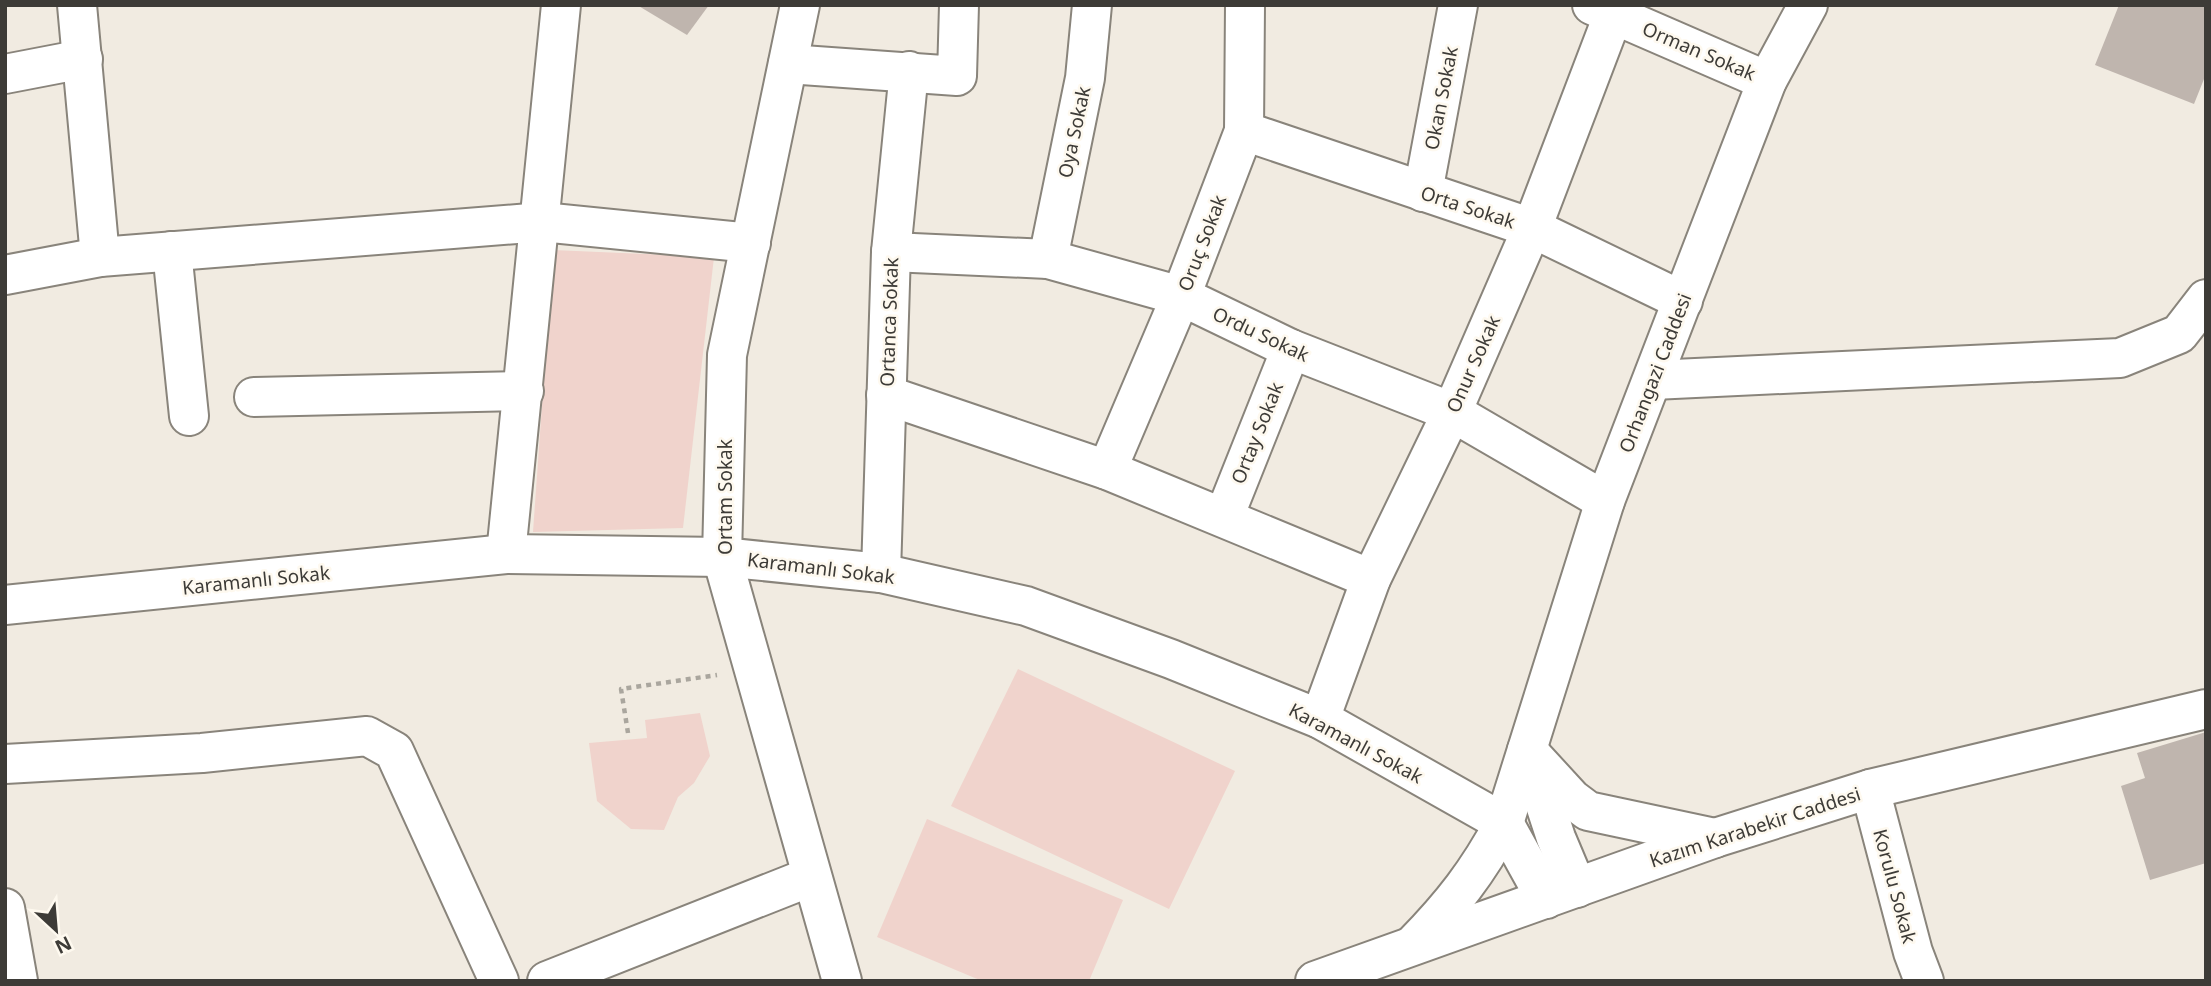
<svg xmlns="http://www.w3.org/2000/svg" width="2211" height="986" viewBox="0 0 2211 986" font-family="'Noto Sans',sans-serif">
	<style>
		.green { fill: #f0d3cc }
		.building { fill: #bfb5ae }
		.lines { fill: none; stroke-linecap: round; stroke-linejoin: round }
		.minor-casing { stroke: #89847b; stroke-width: 42 }
		.major-casing { stroke: #89847b; stroke-width: 42 }
		.path { stroke: #aaa69e; stroke-width: 4.5; stroke-dasharray: 5 5; stroke-linecap: butt }
		.minor { stroke: #fff; stroke-width: 38 }
		.major { stroke: #fff; stroke-width: 38 }
		.labels { text-anchor: middle; dominant-baseline: central; stroke-width: 5; stroke-linejoin: round; paint-order: stroke }
		.street-label { font-size: 19px; fill: #3d3b37; stroke: #fef9ef }
	</style>
	<rect width="100%" height="100%" fill="#f1ebe1"/>
	<g class="green">
		<path d="M553,250L714,257L683,528L533,532Z"/>
		<path d="M1018,669L1235,771L1169,909L951,806Z"/>
		<path d="M700,713L710,756L694,783L678,797L664,830L631,829L597,801L589,743L647,738L645,720Z"/>
		<path d="M927,819L1123,900L1089,981H982L877,937Z"/>
	</g>
	<g class="building">
		<path d="M637,5H709L687,35Z"/>
		<path d="M2119,5H2206V74L2194,104L2095,65Z"/>
		<path d="M2206,732V863L2150,880L2121,786L2145,778L2137,753Z"/>
	</g>
	<g class="lines">
		<defs>
			<g id="minor">
				<path d="M77,5L100,257"/>
				<path d="M800,5L727,355L722,557L842,981"/>
				<path d="M1592,5L1767,81"/>
				<path d="M788,64L957,76L959,5"/>
				<path d="M5,74L83,59"/>
				<path d="M1244,131L1532,228L1683,301"/>
				<path d="M1423,192L1458,5"/>
				<path d="M172,251L189,416"/>
				<path d="M891,252L1048,259L1181,296L1291,349L1452,412L1605,501"/>
				<path d="M1048,259L1085,78L1092,5"/>
				<path d="M5,275L100,257L542,222L751,243"/>
				<path d="M1653,380L2120,358L2179,334L2206,299"/>
				<path d="M886,395L1107,470L1371,579"/>
				<path d="M254,397L524,391"/>
				<path d="M1107,470L1181,296L1244,131L1245,5"/>
				<path d="M1224,517L1291,349"/>
				<path d="M506,554L561,5"/>
				<path d="M881,573L891,252L909,71"/>
				<path d="M5,605L506,554L722,557L881,573L1026,606L1171,659L1320,719L1504,823"/>
				<path d="M1320,719L1371,579L1452,412L1532,228L1617,5"/>
				<path d="M1527,750L1572,799L1588,811L1715,838"/>
				<path d="M1531,762L1556,838L1577,888"/>
				<path d="M5,764L202,753L367,736L394,751L499,981"/>
				<path d="M1870,789L1913,952L1924,981"/>
				<path d="M1504,823L1546,899"/>
				<path d="M5,908L18,981"/>
				<path d="M1413,945C1452,905 1478,872 1504,823L1605,501L1767,81L1808,5"/>
				<path d="M547,981L810,877"/>
			</g>
			<path id="major" d="M1315,981L1715,838L1870,789L2206,709"/>
		</defs>
		<use href="#minor" class="minor-casing"/>
		<use href="#major" class="major-casing"/>
		<path class="path" d="M628,733L621,689L717,675"/>
		<use href="#minor" class="minor"/>
		<use href="#major" class="major"/>
	</g>
	<g class="labels">
		<g class="street-label">
			<text transform="translate(1699 51) rotate(23)">Orman Sokak</text>
			<text transform="translate(1441 98) rotate(-79)">Okan Sokak</text>
			<text transform="translate(1074 132) rotate(-78)">Oya Sokak</text>
			<text transform="translate(1468 207) rotate(18)">Orta Sokak</text>
			<text transform="translate(1202 243) rotate(-69)">Oruç Sokak</text>
			<text transform="translate(889 322) rotate(-88)">Ortanca Sokak</text>
			<text transform="translate(1261 334) rotate(25)">Ordu Sokak</text>
			<text transform="translate(1473 364) rotate(-66)">Onur Sokak</text>
			<text transform="translate(1655 373) rotate(-69)">Orhangazi Caddesi</text>
			<text transform="translate(1257 433) rotate(-68)">Ortay Sokak</text>
			<text transform="translate(725 497) rotate(-90)">Ortam Sokak</text>
			<text transform="translate(821 568) rotate(7)">Karamanlı Sokak</text>
			<text transform="translate(256 580) rotate(-6)">Karamanlı Sokak</text>
			<text transform="translate(1356 743) rotate(28)">Karamanlı Sokak</text>
			<text transform="translate(1755 827) rotate(-18)">Kazım Karabekir Caddesi</text>
			<text transform="translate(1895 886) rotate(75)">Korulu Sokak</text>
		</g>
	</g>
	<rect width="2211" height="986" fill="none" stroke="#3d3b37" stroke-width="14"/>
	<g transform="translate(56 930) rotate(154)" stroke="#fef9ef" stroke-width="5" paint-order="stroke">
	<path d="M0-5L12 26L0 18L-12 26Z" fill="#3d3b37"/>
	<text y="-10" font-size="19" font-weight="bold" text-anchor="middle" fill="#3d3b37">N</text>
	</g>
</svg>
